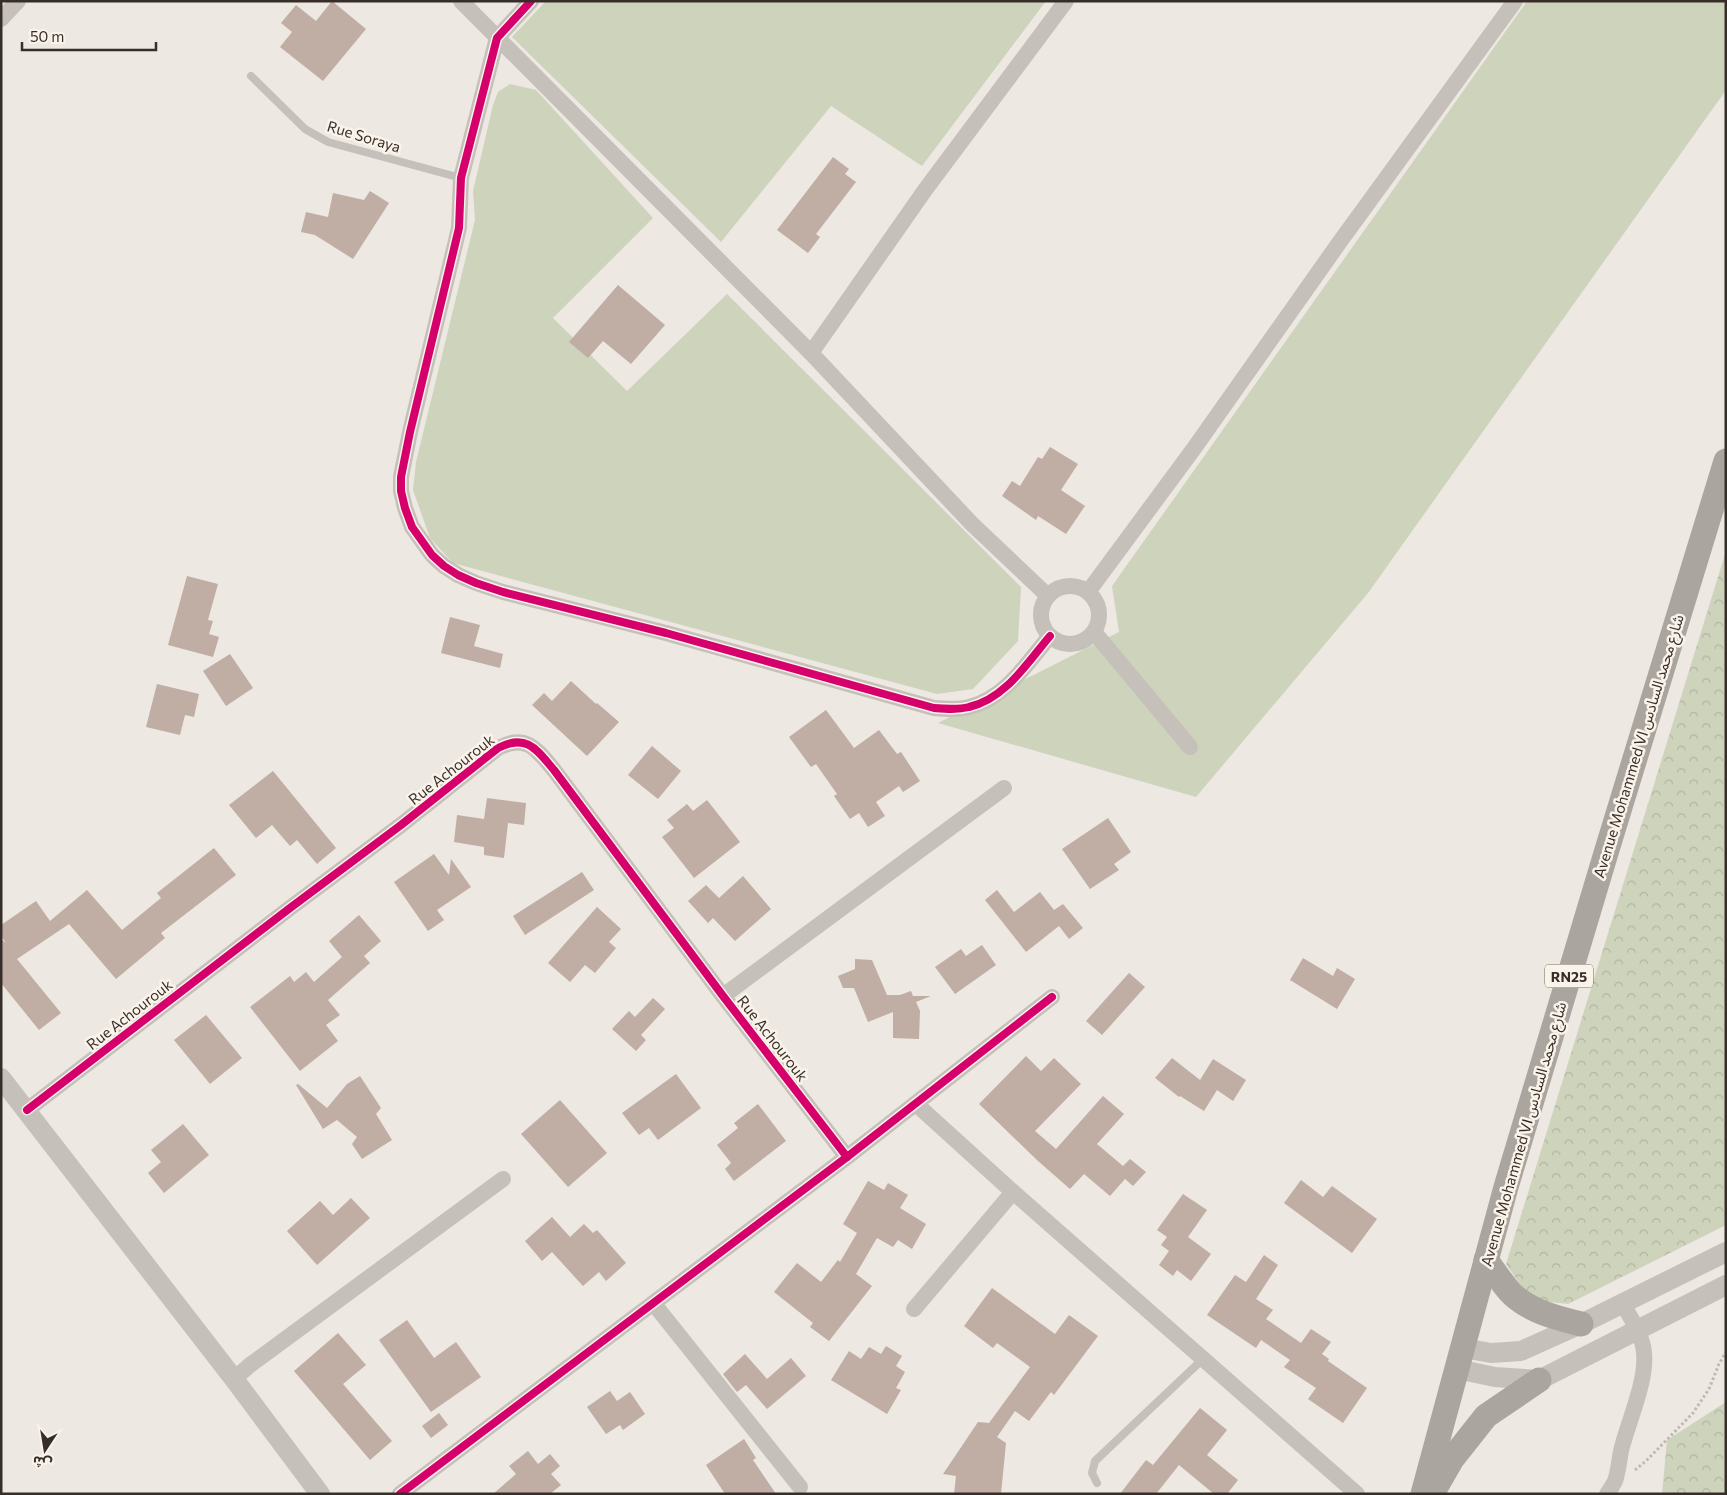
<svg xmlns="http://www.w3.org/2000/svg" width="1727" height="1495" viewBox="0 0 1727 1495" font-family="Commissioner,'Noto Sans Arabic',sans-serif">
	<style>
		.grass { fill: #ced3bc }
		.forest { fill: url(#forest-crowns) }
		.building { fill: #c0ada4 }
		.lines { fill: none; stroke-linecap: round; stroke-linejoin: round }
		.path { stroke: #bfb9b3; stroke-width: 3; stroke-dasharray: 2.5 2.5; stroke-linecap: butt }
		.service { stroke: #c6c0bb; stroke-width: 8 }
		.minor { stroke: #c6c0bb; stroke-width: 16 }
		.tertiary { stroke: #c6c0bb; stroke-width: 20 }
		.primary { stroke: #aba5a0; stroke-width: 25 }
		.cycleway-casing { stroke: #faf3ea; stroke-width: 11 }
		.cycleway { stroke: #d6006c; stroke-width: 8 }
		.labels { text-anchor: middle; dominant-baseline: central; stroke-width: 5; stroke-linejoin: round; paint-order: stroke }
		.shield { fill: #faf3ea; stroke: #726963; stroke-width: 1 }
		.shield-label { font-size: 14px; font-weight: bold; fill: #382e29 }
		.street-label { font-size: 15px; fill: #382e29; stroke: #faf3ea }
	</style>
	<defs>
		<pattern id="forest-crowns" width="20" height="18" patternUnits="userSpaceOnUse" patternTransform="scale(1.25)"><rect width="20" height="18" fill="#ced3bc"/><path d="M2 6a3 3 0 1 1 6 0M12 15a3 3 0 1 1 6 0" fill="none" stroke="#b2b5a2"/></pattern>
	</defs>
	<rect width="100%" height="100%" fill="#ede8e2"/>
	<g class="grass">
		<path d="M546,1H1046L922,166L831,106L721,242L512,37Z"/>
		<path d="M1527,1H1726V90L1368,593L1196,797L938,723L1119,632L1112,586Z"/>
		<path d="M510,84L536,90L653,218L553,318L627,391L727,294L1021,587L1018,641L973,689L937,694L453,563L430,538L413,490L416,462L475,220L473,191L493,105L498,92Z"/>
	</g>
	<g class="forest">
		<path d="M1726,551V1225L1568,1304L1531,1300L1506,1264Z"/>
		<path d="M1726,1402V1494H1662L1667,1440Z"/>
	</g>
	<g class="building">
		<path d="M332,1L366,29L323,81L280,47L292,32L281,23L296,5L316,21Z"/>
		<path d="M833,157L849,169L845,174L856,182L816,234L820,237L808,253L777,230Z"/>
		<path d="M370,191L389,203L353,259L315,235L301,232L306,212L328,217L333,193L364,200Z"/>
		<path d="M618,285L665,325L631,364L603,341L588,358L569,342Z"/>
		<path d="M1050,447L1078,464L1061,490L1085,506L1066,534L1038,516L1036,520L1002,496L1012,481L1020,486L1038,457L1042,459Z"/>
		<path d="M187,576L218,584L208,620L213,621L209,634L219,637L213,657L168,645Z"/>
		<path d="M450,617L480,625L474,646L503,654L500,668L441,653Z"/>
		<path d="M230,654L253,688L226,706L203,671Z"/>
		<path d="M571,681L596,704L597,703L619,722L587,756L532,705L544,693L552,701Z"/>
		<path d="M157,684L199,694L194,717L185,715L180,735L146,727Z"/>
		<path d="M826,710L854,748L879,730L897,754L901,752L920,781L903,792L899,786L876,802L885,816L868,827L859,813L850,819L834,796L837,794L816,764L811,767L789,737Z"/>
		<path d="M652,746L681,771L658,799L628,775Z"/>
		<path d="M273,771L336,848L317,864L297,840L290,846L272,825L256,838L229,805Z"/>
		<path d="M487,798L526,803L524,825L508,823L504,858L484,855V847L454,842L457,815L484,819Z"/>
		<path d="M707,800L740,842L694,878L662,837L674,828L667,820L687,804L693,811Z"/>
		<path d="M1108,818L1131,852L1114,864L1119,870L1090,889L1062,849Z"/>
		<path d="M214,848L236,875L161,933L165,938L116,979L69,924L17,959L61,1013L39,1030L1,983V939L6,943L1,936V925L36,901L50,921L87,890L122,930L161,898L157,893Z"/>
		<path d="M434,854L449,875L451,859L471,887L437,910L444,920L428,931L394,882Z"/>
		<path d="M582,872L594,890L525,935L513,916Z"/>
		<path d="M743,876L771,909L735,941L713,918L708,923L688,901L706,885L719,898Z"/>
		<path d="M997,890L1014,912L1040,892L1054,910L1063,904L1083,928L1069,939L1059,926L1026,952L985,900Z"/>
		<path d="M597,907L621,929L609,942L616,948L595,973L585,965L570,982L548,963Z"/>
		<path d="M359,915L381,941L364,956L370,963L328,1000L340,1015L326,1025L338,1041L300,1071L250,1007L290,976L294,982L306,972L314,982L342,957L329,941Z"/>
		<path d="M982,945L996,965L955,994L935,967L961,949L966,956Z"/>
		<path d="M1303,958L1333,976L1337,968L1355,979L1337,1009L1290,980Z"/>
		<path d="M855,959L872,960L887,995H900L911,991L913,996H931L916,1002L920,1011L919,1039L893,1038V1012L868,1022L854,988H843L838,976L855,969Z"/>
		<path d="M1129,973L1145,987L1102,1035L1086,1021Z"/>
		<path d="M653,998L665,1009L641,1035L646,1040L636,1051L612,1029L629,1011L635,1017Z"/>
		<path d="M206,1015L242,1058L210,1084L174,1040Z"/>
		<path d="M1026,1056L1041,1071L1054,1058L1081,1084L1035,1131L1056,1149L1103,1096L1124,1114L1097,1144L1123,1166L1130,1159L1146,1172L1133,1186L1125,1179L1110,1196L1084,1174L1070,1189L1038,1161L979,1104Z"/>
		<path d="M1172,1058L1200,1080L1213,1059L1246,1080L1233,1101L1217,1090L1204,1111L1180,1096L1179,1097L1155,1078Z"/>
		<path d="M676,1074L701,1108L658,1140L649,1128L639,1135L622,1113Z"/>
		<path d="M360,1076L381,1108L376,1114L392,1140L362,1159L352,1144L357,1137L337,1120L323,1129L296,1085L298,1084L327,1108L347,1084Z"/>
		<path d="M560,1100L607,1153L568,1187L521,1134Z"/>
		<path d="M758,1104L786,1141L734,1181L725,1169L731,1163L717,1145L738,1128L734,1123Z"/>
		<path d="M183,1124L209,1155L164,1193L148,1173L161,1162L151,1150Z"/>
		<path d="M1301,1180L1323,1197L1332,1186L1377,1219L1352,1253L1284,1203Z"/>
		<path d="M868,1181L884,1190L888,1183L908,1195L900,1208L926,1224L912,1249L898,1240L893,1247L877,1238L856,1274L872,1286L829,1341L810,1327L813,1323L774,1292L797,1263L821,1282L838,1260L840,1262L857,1233L843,1224Z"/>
		<path d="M1183,1194L1207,1210L1188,1237L1211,1254L1191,1281L1177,1270L1173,1276L1159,1265L1169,1251L1161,1245L1167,1237L1157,1230Z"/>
		<path d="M351,1198L370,1218L317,1265L287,1231L320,1201L333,1215Z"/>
		<path d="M552,1217L570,1237L584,1224L593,1233L597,1230L626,1263L606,1281L599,1272L583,1286L552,1252L542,1261L525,1241Z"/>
		<path d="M1264,1255L1278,1265L1256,1299L1273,1310L1266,1319L1301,1343L1311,1329L1331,1342L1322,1354L1329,1359L1328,1361L1367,1388L1343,1423L1308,1399L1316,1388L1284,1367L1290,1360L1261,1340L1256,1348L1207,1315L1235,1275L1246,1282Z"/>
		<path d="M992,1288L1055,1334L1069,1315L1098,1336L1054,1395L1051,1392L1029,1421L1015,1411L997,1437L1006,1443L1001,1494H954L956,1476L943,1474L978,1422L989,1423L1030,1367L997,1343L993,1348L964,1326Z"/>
		<path d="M407,1320L434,1358L456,1342L481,1377L431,1412L379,1340Z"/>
		<path d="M338,1333L366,1365L343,1384L392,1441L370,1460L294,1371Z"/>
		<path d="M886,1346L902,1356L896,1366L905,1372L896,1388L901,1390L887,1414L831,1380L849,1351L861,1359L869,1347L881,1354Z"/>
		<path d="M745,1354L767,1379L791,1358L806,1376L767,1409L746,1385L737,1392L723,1374Z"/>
		<path d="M610,1391L617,1401L630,1392L645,1414L623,1430L620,1425L606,1434L587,1407Z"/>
		<path d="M1200,1408L1227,1430L1207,1455L1238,1480L1227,1494H1214L1179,1465L1156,1494H1120L1146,1460L1153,1465Z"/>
		<path d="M439,1413L448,1425L431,1438L422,1426Z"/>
		<path d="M744,1439L756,1458L753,1460L776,1494H725L706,1465Z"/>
		<path d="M528,1451L538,1464L550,1454L560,1466L551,1474L561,1485L550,1494H493L516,1474L509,1466Z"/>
	</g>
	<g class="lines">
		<path class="path" d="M1635,1470L1646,1461L1693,1413L1709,1389L1719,1364L1726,1352"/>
		<g class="service">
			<path d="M251,76L305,129L328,142L461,178"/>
			<path d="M1097,1483L1092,1473L1095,1461L1203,1359"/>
		</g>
		<g class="minor">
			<path d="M461,1L811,353L972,524L1048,596"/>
			<path d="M531,1L497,38L461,178L459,228L410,432L401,477V491L405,508L412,527L432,555L444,566L458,575L476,583L503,592L666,633L934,708C946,709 958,710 969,707C1005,699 1028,662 1050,636"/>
			<path d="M1,19L18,1"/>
			<path d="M811,353L925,190L1066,1"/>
			<circle cx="1070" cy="615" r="29"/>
			<path d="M1088,592L1195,447L1339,243L1515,1"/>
			<path d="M1094,632L1190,747"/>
			<path d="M723,996L1004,788"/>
			<path d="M916,1104L1013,1192L1357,1494"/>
			<path d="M27,1110L290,908L401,825L498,748C527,733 537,750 554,770L723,996L847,1157"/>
			<path d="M654,1304L800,1487"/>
			<path d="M914,1309L1013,1192"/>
			<path d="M234,1379L250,1365L503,1179"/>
			<path d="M400,1494L847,1157L1052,997"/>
			<path d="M1607,1494C1610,1490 1613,1485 1615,1481C1619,1470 1619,1458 1622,1447C1629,1420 1647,1380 1644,1353C1643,1336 1631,1319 1623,1304"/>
		</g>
		<g class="tertiary">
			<path d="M1,1078L234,1379L320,1494"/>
			<path d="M1463,1348L1491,1353L1521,1351L1581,1324L1726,1252"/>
			<path d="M1457,1369L1495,1377L1539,1380L1726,1285"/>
		</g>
		<g class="primary">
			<path d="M1486,1260C1495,1272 1503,1285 1513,1295C1532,1312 1557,1318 1581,1324"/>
			<path d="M1433,1492L1452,1459L1486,1416L1539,1380"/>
			<path d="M1423,1494L1506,1187L1606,853L1726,461"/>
		</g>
		<defs>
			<g id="cycleway">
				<path d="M531,1L497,38L461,178L459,228L410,432L401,477V491L405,508L412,527L432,555L444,566L458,575L476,583L503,592L666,633L934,708C946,709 958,710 969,707C1005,699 1028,662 1050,636"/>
				<path d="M27,1110L290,908L401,825L498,748C527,733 537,750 554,770L723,996L847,1157"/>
				<path d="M400,1494L847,1157L1052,997"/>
			</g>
		</defs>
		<use href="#cycleway" class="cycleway-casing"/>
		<use href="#cycleway" class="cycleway"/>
	</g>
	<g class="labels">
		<rect class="shield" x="1545" y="964.5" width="48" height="23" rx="4"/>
		<g class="shield-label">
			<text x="1569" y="976">RN25</text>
		</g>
		<g class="street-label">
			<text transform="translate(364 136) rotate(17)">Rue Soraya</text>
			<text transform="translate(1638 746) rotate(-73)">Avenue Mohammed VI شارع محمد السادس</text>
			<text transform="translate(451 769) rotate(-38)">Rue Achourouk</text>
			<text transform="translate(129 1014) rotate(-38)">Rue Achourouk</text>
			<text transform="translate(773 1038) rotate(52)">Rue Achourouk</text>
			<text transform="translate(1523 1134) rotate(-74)">Avenue Mohammed VI شارع محمد السادس</text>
		</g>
	</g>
	<rect width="1727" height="1495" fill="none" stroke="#382e29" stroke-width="5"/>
	<g transform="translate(45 1450) rotate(192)" stroke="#faf3ea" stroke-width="4" paint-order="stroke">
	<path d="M0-4L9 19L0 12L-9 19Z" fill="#382e29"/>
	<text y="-8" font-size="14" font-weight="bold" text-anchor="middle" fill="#382e29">ش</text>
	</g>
	<path d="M22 42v8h134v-8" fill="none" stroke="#382e29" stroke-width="2.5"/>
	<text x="30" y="42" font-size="15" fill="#382e29" stroke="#faf3ea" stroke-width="4" paint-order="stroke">50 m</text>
</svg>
